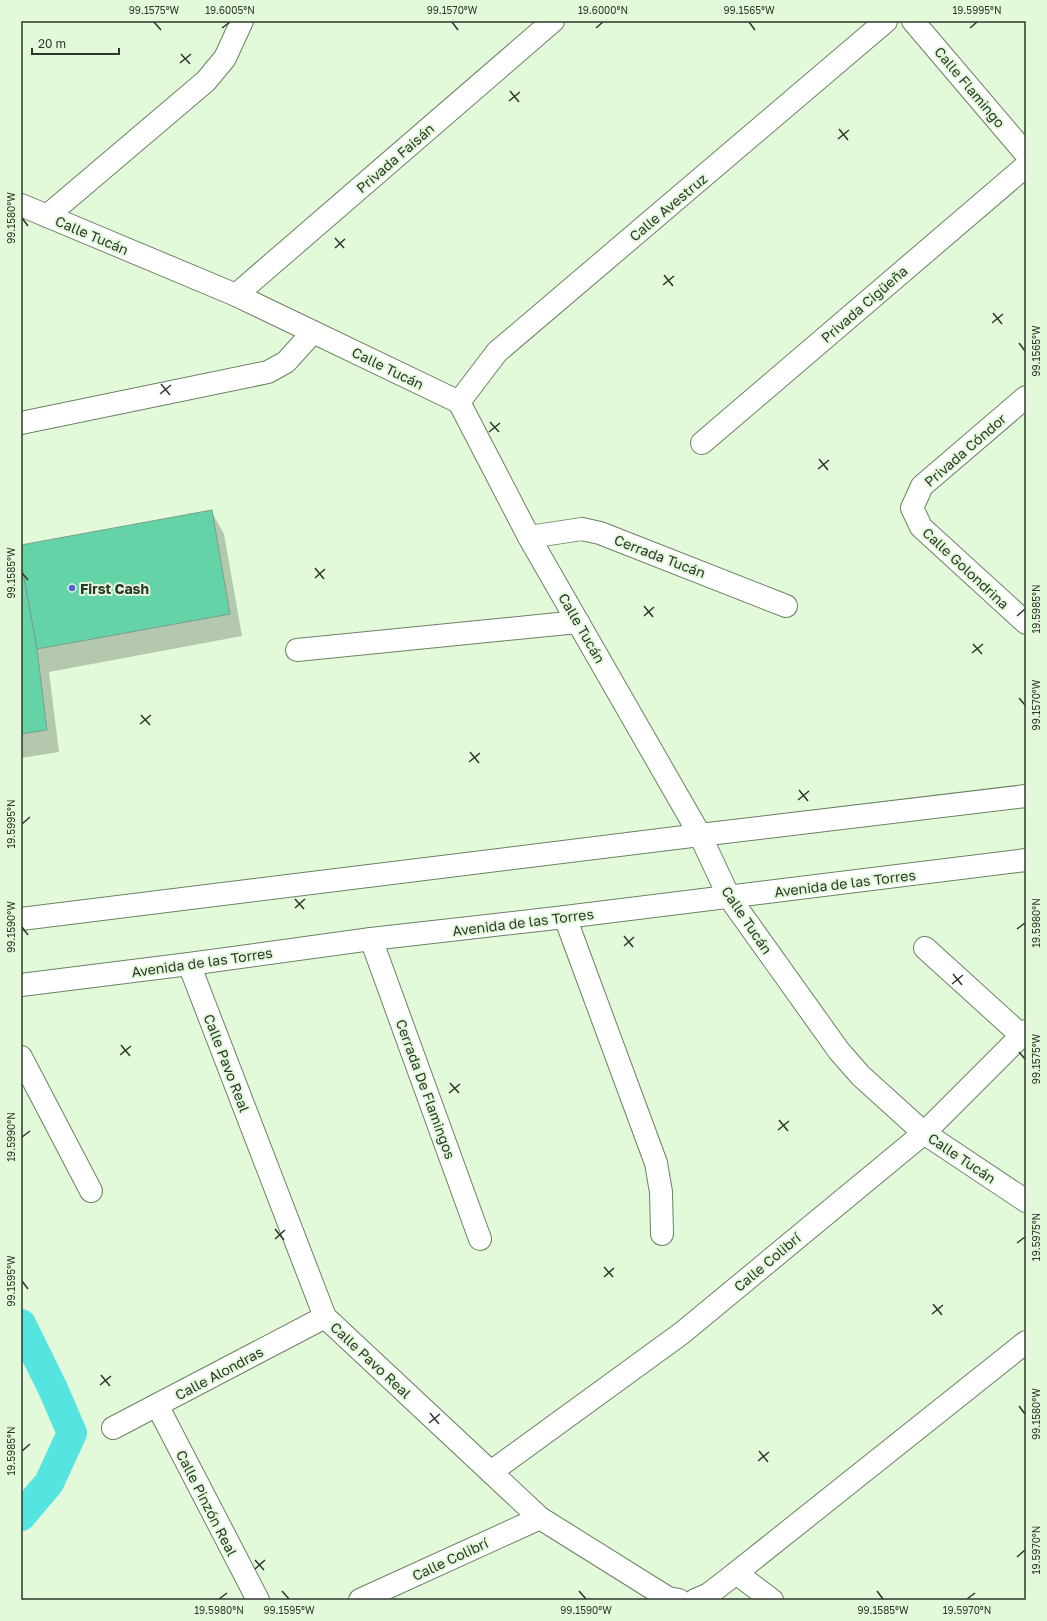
<svg xmlns="http://www.w3.org/2000/svg" width="1047" height="1621" viewBox="0 0 1047 1621" font-family="'Golos Text',sans-serif">
	<style>
		.shadow { fill: #0003 }
		.lines { fill: none; stroke-linecap: round; stroke-linejoin: round }
		.canal { stroke: #56e4e0; stroke-width: 30 }
		.building { fill: #65d3a8; stroke: #799f8e }
		.minor-casing { stroke: #6c8164; stroke-width: 24 }
		.secondary-casing { stroke: #6c8164; stroke-width: 24 }
		.minor { stroke: #fff; stroke-width: 22 }
		.secondary { stroke: #fff; stroke-width: 22 }
		.ticks { fill: none; stroke: #2e372b; stroke-width: 1.5 }
		.poi-dot { fill: #5563da; stroke: #e2fada; stroke-width: 1.5 }
		.labels { text-anchor: middle; dominant-baseline: central; stroke-width: 4; stroke-linejoin: round; paint-order: stroke }
		.street-label { font-size: 14px; fill: #2e372b; stroke: #e2fada }
		.poi-label { font-size: 14px; font-weight: bold; fill: #2e372b; stroke: #e2fada; text-anchor: start }
		.neatline { fill: none; stroke: #2e372b; stroke-width: 1.5 }
		.ticks-label { font-size: 10px; text-anchor: middle; fill: #2e372b }
	</style>
	<rect width="100%" height="100%" fill="#e2fada"/>
	<path class="shadow" d="M211,511L224,534L242,636L49,672L59,752L21,758V546Z"/>
	<g class="lines">
		<path class="canal" d="M21,1324L53,1389L72,1433L49,1483L21,1516"/>
	</g>
	<g class="building">
		<path d="M212,510L230,614L37,649L21,562V545Z"/>
		<path d="M21,562L37,649L47,730L21,734Z"/>
	</g>
	<g class="lines">
		<defs>
			<g id="minor">
				<path d="M913,21L1026,154"/>
				<path d="M21,205L236,295L459,402L529,537L700,835L729,897L839,1051L861,1076L924,1133L1026,1201"/>
				<path d="M47,216L206,81L225,58L242,21"/>
				<path d="M236,295L553,21"/>
				<path d="M1026,397L922,486L912,508L921,527L1026,623"/>
				<path d="M459,402L497,352L886,21"/>
				<path d="M21,423L268,372L286,362L313,332"/>
				<path d="M702,443L1026,166"/>
				<path d="M529,537L582,529L600,533L786,606"/>
				<path d="M297,650L578,622"/>
				<path d="M565,917L656,1163L661,1192L662,1234"/>
				<path d="M371,939L480,1239"/>
				<path d="M925,948L1022,1036"/>
				<path d="M189,964L325,1317L540,1518L668,1598L679,1600"/>
				<path d="M21,1057L91,1191"/>
				<path d="M157,1405L258,1600"/>
				<path d="M113,1428L325,1317"/>
				<path d="M491,1472L682,1333L924,1133L1026,1031"/>
				<path d="M736,1573L772,1600"/>
				<path d="M360,1600L540,1518"/>
				<path d="M695,1600L709,1594L736,1573L1026,1342"/>
			</g>
			<g id="secondary">
				<path d="M21,919L700,835L1026,796"/>
				<path d="M21,985L189,964L371,939L565,917L1026,860"/>
			</g>
		</defs>
		<use href="#minor" class="minor-casing"/>
		<use href="#secondary" class="secondary-casing"/>
		<use href="#minor" class="minor"/>
		<use href="#secondary" class="secondary"/>
	</g>
	<path class="ticks" d="M154,22L161,30M452,22L458,30M749,22L755,30M222,28L230,22M596,28L603,22M970,28L977,22M181,54L190,64M180,63L191,54M510,91L519,102M509,101L520,92M839,129L848,140M838,139L849,130M22,218L28,226M335,238L344,248M335,248L345,239M664,275L673,286M663,285L674,276M993,313L1002,324M992,323L1003,314M1019,343L1025,351M161,384L170,395M160,394L171,385M490,422L499,432M489,432L500,423M819,459L828,470M818,469L829,460M315,568L324,579M22,573L28,580M315,578L325,569M644,606L653,617M644,616L654,607M1017,616L1025,609M973,644L982,654M972,653L983,644M1019,698L1025,705M141,715L150,725M140,724L151,715M470,752L479,763M469,762L480,753M799,790L808,801M798,800L809,791M22,824L30,817M295,899L304,909M295,908L305,899M22,927L28,935M1017,929L1025,923M624,936L633,947M624,946L634,937M953,974L962,985M952,984L963,975M121,1045L130,1056M1019,1052L1025,1059M120,1055L131,1046M450,1083L459,1093M449,1093L460,1084M779,1120L788,1131M778,1130L789,1121M22,1137L30,1131M275,1229L284,1240M275,1239L285,1230M1017,1243L1025,1237M604,1267L613,1277M604,1277L614,1268M22,1281L28,1289M933,1304L942,1315M932,1314L943,1305M101,1375L110,1386M100,1385L111,1376M1019,1406L1025,1414M430,1413L439,1424M429,1423L440,1414M22,1451L30,1444M759,1451L768,1462M758,1461L769,1452M1017,1557L1025,1550M255,1560L264,1570M255,1569L265,1560M282,1591L289,1599M579,1591L586,1599M877,1591L883,1599M219,1599L227,1593M967,1599L975,1593"/>
	<circle class="poi-dot" cx="72" cy="588" r="4"/>
	<g class="labels">
		<g class="street-label">
			<text transform="translate(970 87) rotate(50)">Calle Flamingo</text>
			<text transform="translate(395 158) rotate(-41)">Privada Faisán</text>
			<text transform="translate(668 207) rotate(-40)">Calle Avestruz</text>
			<text transform="translate(92 235) rotate(23)">Calle Tucán</text>
			<text transform="translate(864 304) rotate(-41)">Privada Cigüeña</text>
			<text transform="translate(388 368) rotate(26)">Calle Tucán</text>
			<text transform="translate(965 450) rotate(-41)">Privada Cóndor</text>
			<text transform="translate(660 556) rotate(21)">Cerrada Tucán</text>
			<text transform="translate(966 568) rotate(43)">Calle Golondrina</text>
			<text transform="translate(582 628) rotate(60)">Calle Tucán</text>
			<text transform="translate(845 883) rotate(-7)">Avenida de las Torres</text>
			<text transform="translate(747 920) rotate(56)">Calle Tucán</text>
			<text transform="translate(523 922) rotate(-7)">Avenida de las Torres</text>
			<text transform="translate(202 962) rotate(-8)">Avenida de las Torres</text>
			<text transform="translate(227 1063) rotate(69)">Calle Pavo Real</text>
			<text transform="translate(426 1089) rotate(70)">Cerrada De Flamingos</text>
			<text transform="translate(962 1158) rotate(34)">Calle Tucán</text>
			<text transform="translate(767 1262) rotate(-40)">Calle Colibrí</text>
			<text transform="translate(371 1360) rotate(43)">Calle Pavo Real</text>
			<text transform="translate(219 1373) rotate(-28)">Calle Alondras</text>
			<text transform="translate(207 1503) rotate(63)">Calle Pinzón Real</text>
			<text transform="translate(450 1559) rotate(-25)">Calle Colibrí</text>
		</g>
		<g class="poi-label">
			<text x="80" y="588">First Cash</text>
		</g>
	</g>
	<rect width="1047" height="1621" fill="none" stroke="#e2fada" stroke-width="44"/>
	<path d="M32 48v6h87v-6" fill="none" stroke="#2e372b" stroke-width="2"/>
	<text x="38" y="48" font-size="12" fill="#2e372b" stroke="#e2fada" stroke-width="3" paint-order="stroke">20 m</text>
	<rect x="22" y="22" width="1003" height="1577" class="neatline"/>
	<g class="ticks-label">
		<text x="154" y="14">99.1575°W</text>
		<text x="230" y="14">19.6005°N</text>
		<text x="452" y="14">99.1570°W</text>
		<text x="603" y="14">19.6000°N</text>
		<text x="749" y="14">99.1565°W</text>
		<text x="977" y="14">19.5995°N</text>
		<text transform="translate(11 218) rotate(-90)" y="4">99.1580°W</text>
		<text transform="translate(1036 351) rotate(-90)" y="4">99.1565°W</text>
		<text transform="translate(11 573) rotate(-90)" y="4">99.1585°W</text>
		<text transform="translate(1036 609) rotate(-90)" y="4">19.5985°N</text>
		<text transform="translate(1036 705) rotate(-90)" y="4">99.1570°W</text>
		<text transform="translate(11 824) rotate(-90)" y="4">19.5995°N</text>
		<text transform="translate(1036 923) rotate(-90)" y="4">19.5980°N</text>
		<text transform="translate(11 927) rotate(-90)" y="4">99.1590°W</text>
		<text transform="translate(1036 1059) rotate(-90)" y="4">99.1575°W</text>
		<text transform="translate(11 1137) rotate(-90)" y="4">19.5990°N</text>
		<text transform="translate(1036 1237) rotate(-90)" y="4">19.5975°N</text>
		<text transform="translate(11 1281) rotate(-90)" y="4">99.1595°W</text>
		<text transform="translate(1036 1414) rotate(-90)" y="4">99.1580°W</text>
		<text transform="translate(11 1451) rotate(-90)" y="4">19.5985°N</text>
		<text transform="translate(1036 1550) rotate(-90)" y="4">19.5970°N</text>
		<text x="219" y="1614">19.5980°N</text>
		<text x="289" y="1614">99.1595°W</text>
		<text x="586" y="1614">99.1590°W</text>
		<text x="883" y="1614">99.1585°W</text>
		<text x="967" y="1614">19.5970°N</text>
	</g>
</svg>
